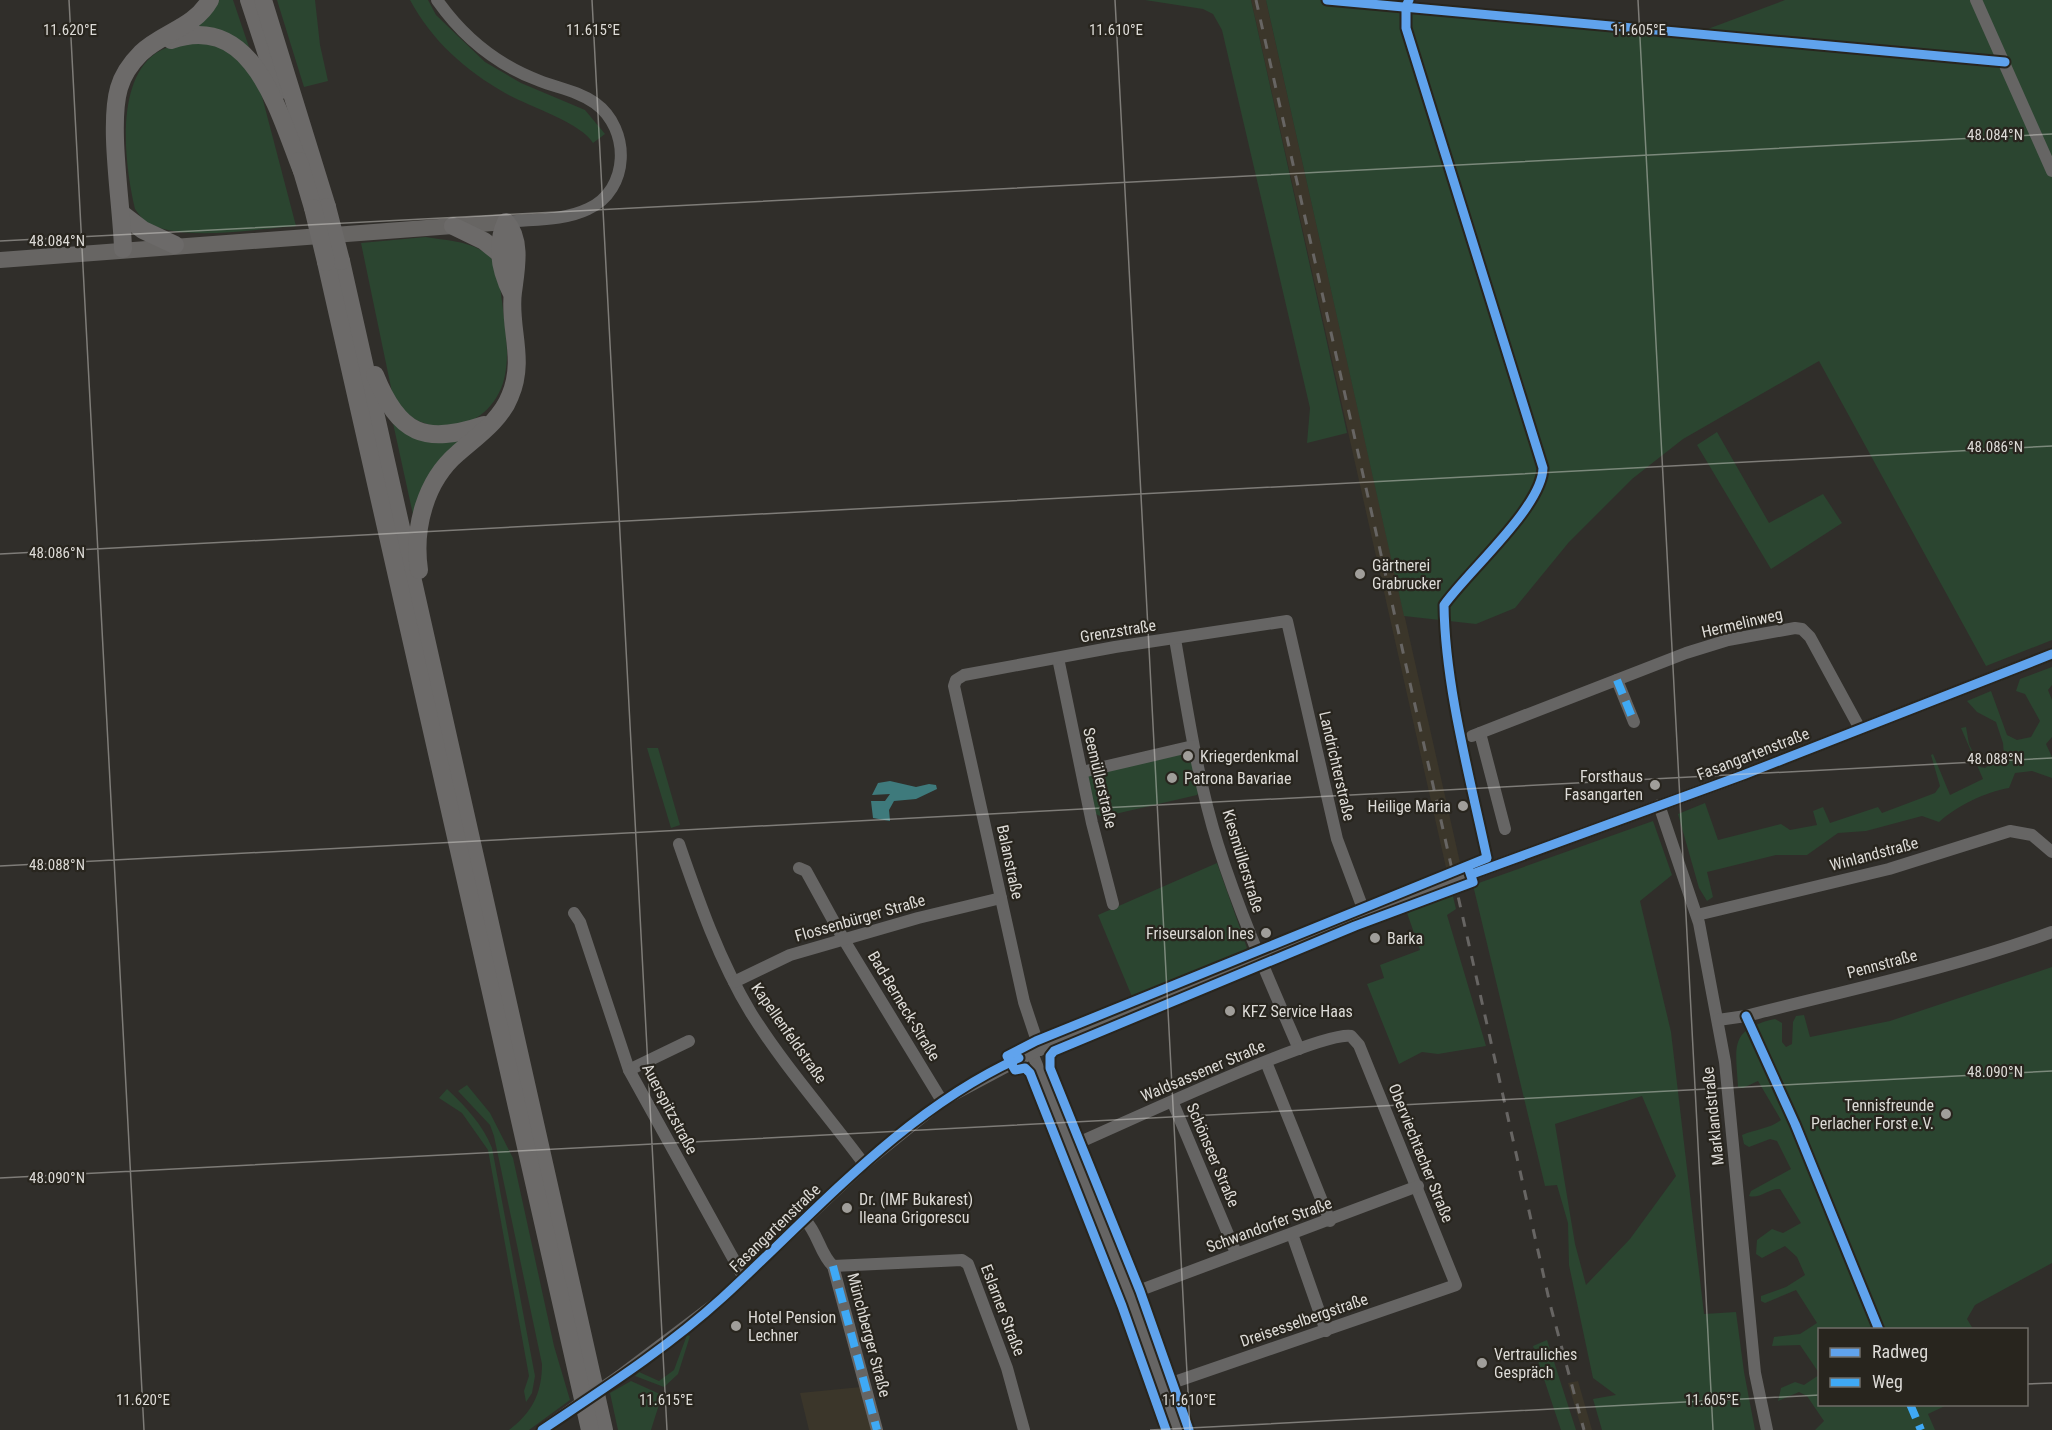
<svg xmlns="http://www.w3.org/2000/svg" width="2052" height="1430" viewBox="0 0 2052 1430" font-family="'Roboto Condensed',sans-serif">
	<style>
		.built { fill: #3b362a }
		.green { fill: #2b4530; fill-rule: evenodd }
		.water { fill: #3e7a7c }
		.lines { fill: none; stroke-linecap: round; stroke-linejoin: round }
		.minor { stroke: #666564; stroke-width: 12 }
		.major { stroke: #676563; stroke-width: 16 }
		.highway { stroke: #6c6a69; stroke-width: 18 }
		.rail { stroke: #676563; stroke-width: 3; stroke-dasharray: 10 10; stroke-linecap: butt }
		.minor-bridge { stroke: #666564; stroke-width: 12 }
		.highway-bridge { stroke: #6c6a69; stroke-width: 18 }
		.quiet { stroke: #3fa9f5; stroke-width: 8; stroke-dasharray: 15 8; stroke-linecap: butt }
		.cycleway-casing { stroke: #28251e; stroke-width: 13 }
		.cycleway { stroke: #60a3ed; stroke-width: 9 }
		.ticks { fill: none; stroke: #dddbd7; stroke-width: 1.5; stroke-opacity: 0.45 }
		.poi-dot { fill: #a09e9a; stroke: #28251e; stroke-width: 2 }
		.labels { text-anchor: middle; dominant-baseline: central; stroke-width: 4.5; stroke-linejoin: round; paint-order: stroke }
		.poi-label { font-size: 16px; fill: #dddbd7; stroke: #28251e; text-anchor: start }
		.street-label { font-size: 16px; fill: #dddbd7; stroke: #28251e }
		.ticks-label { font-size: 15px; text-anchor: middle; fill: #dddbd7; stroke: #28251e; stroke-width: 4.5; stroke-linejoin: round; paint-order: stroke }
	</style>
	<rect width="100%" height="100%" fill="#302e2a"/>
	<g class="built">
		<path d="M1251,0H1266L1461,867L1447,872Z"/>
		<path d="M1578,1381L1592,1430H1582L1568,1383Z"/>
		<path d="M861,1387L871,1430H809L800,1393Z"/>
	</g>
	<g class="green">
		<path d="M216,0H233L250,50L192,29Z"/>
		<path d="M277,0H315L320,45L328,81L304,87Z"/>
		<path d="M410,0H428L436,15L485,62L521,83L585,110L605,134L593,143C582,123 526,105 505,93C465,70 432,41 410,0Z"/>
		<path d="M1145,0H1251L1347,433L1307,443L1310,408L1222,30L1213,14L1203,9Z"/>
		<path d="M1266,0H1388L1705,30L1785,0H2052V640L1986,666L1819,361L1683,439L1632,479L1569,542L1515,608L1476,624L1404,616Z"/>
		<path d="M205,40L233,52L259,85L296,226C258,229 186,241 152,225C144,222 140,216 135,209C125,167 114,82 156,53C170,44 188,43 205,40Z"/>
		<path d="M426,237C448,241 474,241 490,257C500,266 500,288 502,301C505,328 511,356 503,383C492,417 458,435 424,423C410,419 401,407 393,397L361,243Z"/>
		<path d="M391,414L467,439L414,519Z"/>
		<path d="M1717,432L1769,523L1823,494L1842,523L1771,569L1697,445Z"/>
		<path d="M2052,667V685L2048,690L2052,700V737L2046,744L2052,757V778L2032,771L2015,773L2009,788C1985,792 1957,806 1939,822L1922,816L1866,831L1838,833L1807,855H1776L1707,872L1713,897L1707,901L1699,888L1678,814L1705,803L1718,840L1781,824L1790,830L1817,825L1813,811L1823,807L1830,823L1878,807L1882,813L1935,793L1940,786L1931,755L1933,754L1950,795L1983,779L1961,728L1966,727L1969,744L1980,767L1985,768L2004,755L2003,743L1996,722L1977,712L1967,701L1991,691L2007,735L2017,740L2031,737L2040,721L2025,694L2016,691L2020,679Z"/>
		<path d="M647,748H658L680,825L671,828Z"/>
		<path d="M1191,752L1200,790L1197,795L1102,817L1094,813L1085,779L1089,773Z"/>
		<path d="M1653,821L1672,875L1640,901L1671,1032L1704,1314L1736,1312L1744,1372L1755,1430H1602L1593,1399L1616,1395L1593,1378L1569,1265L1568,1223L1557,1185L1545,1186L1473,885ZM1642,1096L1676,1176L1630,1239L1586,1285L1575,1244L1555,1124Z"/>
		<path d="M1217,863L1247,948L1244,952L1133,999L1098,915Z"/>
		<path d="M1452,892L1456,909L1447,915L1486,1046L1438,1054L1422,1052L1399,1064L1367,984L1384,978L1380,965L1420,950L1406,910Z"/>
		<path d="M2052,967V1263L1975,1305L1967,1319L1973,1329L1820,1330L1819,1373L1800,1345L1772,1346L1774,1337L1800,1334L1817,1323L1796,1290L1765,1303L1761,1301V1296L1786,1287L1805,1275L1797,1257L1785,1246L1762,1258L1756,1254L1757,1240L1772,1229L1783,1233L1801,1223L1780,1189C1769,1188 1760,1199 1749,1196L1751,1191L1791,1169L1777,1141L1770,1139L1749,1147L1744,1144L1742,1135C1756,1129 1769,1129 1781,1120L1758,1081L1743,1088L1738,1087C1736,1048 1728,1029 1775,1019L1782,1023V1042L1786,1047L1792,1044L1793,1022L1796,1016L1804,1015L1810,1037L1890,1021Z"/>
		<path d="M467,1085L490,1113L513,1158L554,1346L570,1400L529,1430H509C532,1413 542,1393 542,1364L494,1136L490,1125L458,1091Z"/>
		<path d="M447,1089C467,1108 482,1124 492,1148L535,1376L532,1393L526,1402L524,1391L529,1376L488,1150L462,1113L439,1098Z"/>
		<path d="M687,1335L690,1336L678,1374L664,1387L635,1376L639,1372L659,1381L674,1370Z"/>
		<path d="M1547,1340L1576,1430H1561L1533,1346Z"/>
		<path d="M1819,1375L1820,1404L1947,1405L1928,1414L1935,1430H1815L1824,1421L1807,1396L1799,1392L1778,1401L1781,1388L1795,1382L1804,1385Z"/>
		<path d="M631,1381L662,1395L651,1430H618L610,1393Z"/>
	</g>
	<path class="water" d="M890,781L916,787L929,784L936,785L937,789L916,799L894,801L889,810L890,821L873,818L871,801H885L890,794L872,795L878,783Z"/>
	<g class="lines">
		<g class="minor">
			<path d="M437,0C463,37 497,65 540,81C558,88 578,91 595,103C631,129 630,190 588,209C563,221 533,219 506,222"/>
			<path d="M1976,0L2052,171"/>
			<path d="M1175,639C1187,708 1197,778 1218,845C1240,915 1270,982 1299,1049"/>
			<path d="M1058,658L1092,823L1113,904"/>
			<path d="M1617,680L1634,722"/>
			<path d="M1480,733L1505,829"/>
			<path d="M1472,736L1686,653L1728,640L1795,628L1802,629L1810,637L1859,727"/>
			<path d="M1082,772L1193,746"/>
			<path d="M1659,805L1699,923L1725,1062L1755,1373L1767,1430"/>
			<path d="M679,844C699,902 719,960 751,1013C784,1066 827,1114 864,1164"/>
			<path d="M799,868L806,871L844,940L942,1101"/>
			<path d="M1464,877L1743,775L2052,654"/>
			<path d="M574,913L580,922L629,1070L744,1278"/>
			<path d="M1697,915L1889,869L2010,831L2032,835L2052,852"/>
			<path d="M734,982L790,955L918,918L1001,898"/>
			<path d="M1718,1020L1746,1016C1848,990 1953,968 2052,932"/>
			<path d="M1040,1050L1024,1002L954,686L956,680L964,675L1115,647L1287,621L1337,839L1365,914"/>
			<path d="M1032,1053L1130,1294L1177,1430"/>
			<path d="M1266,1062L1330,1221"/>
			<path d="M629,1070L689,1041"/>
			<path d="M1173,1103L1236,1253"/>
			<path d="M1071,1146C1114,1128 1321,1030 1351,1036L1359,1045L1456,1285L1163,1386"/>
			<path d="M805,1220C818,1233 820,1254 833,1266L877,1430"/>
			<path d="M1292,1234L1326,1331"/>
			<path d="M833,1266L962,1260L968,1264L1007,1368L1024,1430"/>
			<path d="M1130,1294L1418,1186"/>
			<path d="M618,1377L720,1300L864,1164L942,1101L1032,1053L1352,919L1450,883"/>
			<path d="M542,1430L552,1423"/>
		</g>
		<path class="major" d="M0,260L506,222"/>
		<g class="highway">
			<path d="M249,0L279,91"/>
			<path d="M263,0L327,207"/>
			<path d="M171,40C254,11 279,114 302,171"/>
			<path d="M299,161L313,208"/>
			<path d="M122,214L143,230L175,245"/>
			<path d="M453,226L484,241L499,253"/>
			<path d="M123,249C122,206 108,126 119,88C123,74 131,63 141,53C163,32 194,28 210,0"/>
			<path d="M341,261L604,1430"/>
			<path d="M326,262L590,1430"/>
			<path d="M375,375C399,435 425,445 484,425"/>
			<path d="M419,570C413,528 425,481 458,453C476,437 501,420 510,396C526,359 508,326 513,292C516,269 522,240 506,222C495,246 500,270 512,294"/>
		</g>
		<path class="rail" d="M1256,0L1550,1304L1584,1430"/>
		<g class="minor-bridge">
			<path d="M1450,883L1464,877"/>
			<path d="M552,1423L618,1377"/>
		</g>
		<g class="highway-bridge">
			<path d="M327,207L341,261"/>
			<path d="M313,208L326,262"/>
		</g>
		<g class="quiet">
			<path d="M1617,680L1634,722"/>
			<path d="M833,1266L877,1430"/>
			<path d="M1910,1404L1921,1430"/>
		</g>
		<defs>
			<g id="cycleway">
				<path d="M1327,0L2005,62"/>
				<path d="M1475,873L1743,775L2052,654"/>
				<path d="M1746,1016L1795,1124L1879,1330"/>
				<path d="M542,1430C603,1389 667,1348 722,1298C815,1213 902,1111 1019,1058"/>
				<path d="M1166,1430L1122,1306L1030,1073L1025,1068L1015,1070L1007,1056L1036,1041L1487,858C1470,778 1445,686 1444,605C1469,570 1542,507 1543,468L1406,28V6L1409,0"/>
				<path d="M1189,1430L1140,1291L1050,1068V1056L1054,1051L1355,926L1473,882L1468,867"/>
			</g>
		</defs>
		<use href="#cycleway" class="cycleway-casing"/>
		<use href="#cycleway" class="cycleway"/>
	</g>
	<path class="ticks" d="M69,0L144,1430M592,0L667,1430M1115,0L1190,1430M1638,0L1713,1430M0,241L2052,134M0,554L2052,446M0,866L2052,758M0,1178L2052,1071M2026,1384L2052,1383M1150,1430L1820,1395"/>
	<g class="poi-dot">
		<circle cx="1360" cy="574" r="6"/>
		<circle cx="1188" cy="756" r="6"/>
		<circle cx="1172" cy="778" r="6"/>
		<circle cx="1655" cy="785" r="6"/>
		<circle cx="1463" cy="806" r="6"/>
		<circle cx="1266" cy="933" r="6"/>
		<circle cx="1375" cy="938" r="6"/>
		<circle cx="1230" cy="1011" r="6"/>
		<circle cx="1946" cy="1114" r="6"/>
		<circle cx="847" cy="1208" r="6"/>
		<circle cx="736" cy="1326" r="6"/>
		<circle cx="1482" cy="1363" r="6"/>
	</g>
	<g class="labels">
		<g class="poi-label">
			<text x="1372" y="565">Gärtnerei<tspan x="1372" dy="18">Grabrucker</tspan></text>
			<text x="1200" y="756">Kriegerdenkmal</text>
			<text x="1643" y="776" text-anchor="end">Forsthaus<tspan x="1643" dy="18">Fasangarten</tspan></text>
			<text x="1184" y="778">Patrona Bavariae</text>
			<text x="1451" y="806" text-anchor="end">Heilige Maria</text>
			<text x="1254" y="933" text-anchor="end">Friseursalon Ines</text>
			<text x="1387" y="938">Barka</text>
			<text x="1242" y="1011">KFZ Service Haas</text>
			<text x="1934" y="1105" text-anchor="end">Tennisfreunde<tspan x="1934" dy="18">Perlacher Forst e.V.</tspan></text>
			<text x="859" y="1199">Dr. (IMF Bukarest)<tspan x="859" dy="18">Ileana Grigorescu</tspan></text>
			<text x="748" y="1317">Hotel Pension<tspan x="748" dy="18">Lechner</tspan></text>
			<text x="1494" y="1354">Vertrauliches<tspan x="1494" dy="18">Gespräch</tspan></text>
		</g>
		<g class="street-label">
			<text transform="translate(1742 623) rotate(-13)">Hermelinweg</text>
			<text transform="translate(1118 631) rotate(-9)">Grenzstraße</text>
			<text transform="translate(1753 754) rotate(-21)">Fasangartenstraße</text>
			<text transform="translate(1337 766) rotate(77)">Landrichterstraße</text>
			<text transform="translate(1100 778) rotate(77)">Seemüllerstraße</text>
			<text transform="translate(1874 854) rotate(-15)">Winlandstraße</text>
			<text transform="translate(1243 861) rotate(73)">Kiesmüllerstraße</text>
			<text transform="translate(1010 862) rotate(78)">Balanstraße</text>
			<text transform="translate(860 918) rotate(-16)">Flossenbürger Straße</text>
			<text transform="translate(1882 964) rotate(-15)">Pennstraße</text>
			<text transform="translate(904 1006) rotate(59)">Bad-Berneck-Straße</text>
			<text transform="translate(789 1033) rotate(55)">Kapellenfeldstraße</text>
			<text transform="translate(1203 1071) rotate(-23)">Waldsassener Straße</text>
			<text transform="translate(670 1109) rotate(62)">Auerspitzstraße</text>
			<text transform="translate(1713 1116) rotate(-96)">Marklandstraße</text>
			<text transform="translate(1421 1153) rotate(68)">Oberviechtacher Straße</text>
			<text transform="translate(1213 1155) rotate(67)">Schönseer Straße</text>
			<text transform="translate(1269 1225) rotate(-20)">Schwandorfer Straße</text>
			<text transform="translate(775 1228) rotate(-44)">Fasangartenstraße</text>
			<text transform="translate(1003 1310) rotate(69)">Eslarner Straße</text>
			<text transform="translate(1304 1320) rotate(-19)">Dreisesselbergstraße</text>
			<text transform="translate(869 1335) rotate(75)">Münchberger Straße</text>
		</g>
	</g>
	<g class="ticks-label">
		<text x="70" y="35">11.620°E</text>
		<text x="593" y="35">11.615°E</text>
		<text x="1116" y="35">11.610°E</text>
		<text x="1639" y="35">11.605°E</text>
		<text x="1995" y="140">48.084°N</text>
		<text x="57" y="246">48.084°N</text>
		<text x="1995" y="452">48.086°N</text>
		<text x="57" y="558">48.086°N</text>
		<text x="1995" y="764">48.088°N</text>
		<text x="57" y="870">48.088°N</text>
		<text x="1995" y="1077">48.090°N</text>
		<text x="57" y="1183">48.090°N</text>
		<text x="143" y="1405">11.620°E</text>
		<text x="666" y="1405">11.615°E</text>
		<text x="1189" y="1405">11.610°E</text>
		<text x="1712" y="1405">11.605°E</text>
	</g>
	<rect x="1818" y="1328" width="210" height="78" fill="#28251e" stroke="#706e68" stroke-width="1.5"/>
	<rect x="1830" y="1348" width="30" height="9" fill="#60a3ed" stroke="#706e68" stroke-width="1.5"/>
	<text x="1872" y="1358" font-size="18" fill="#dddbd7">Radweg</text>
	<rect x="1830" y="1378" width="30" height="9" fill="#3fa9f5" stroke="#706e68" stroke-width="1.5"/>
	<text x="1872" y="1388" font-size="18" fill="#dddbd7">Weg</text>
</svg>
